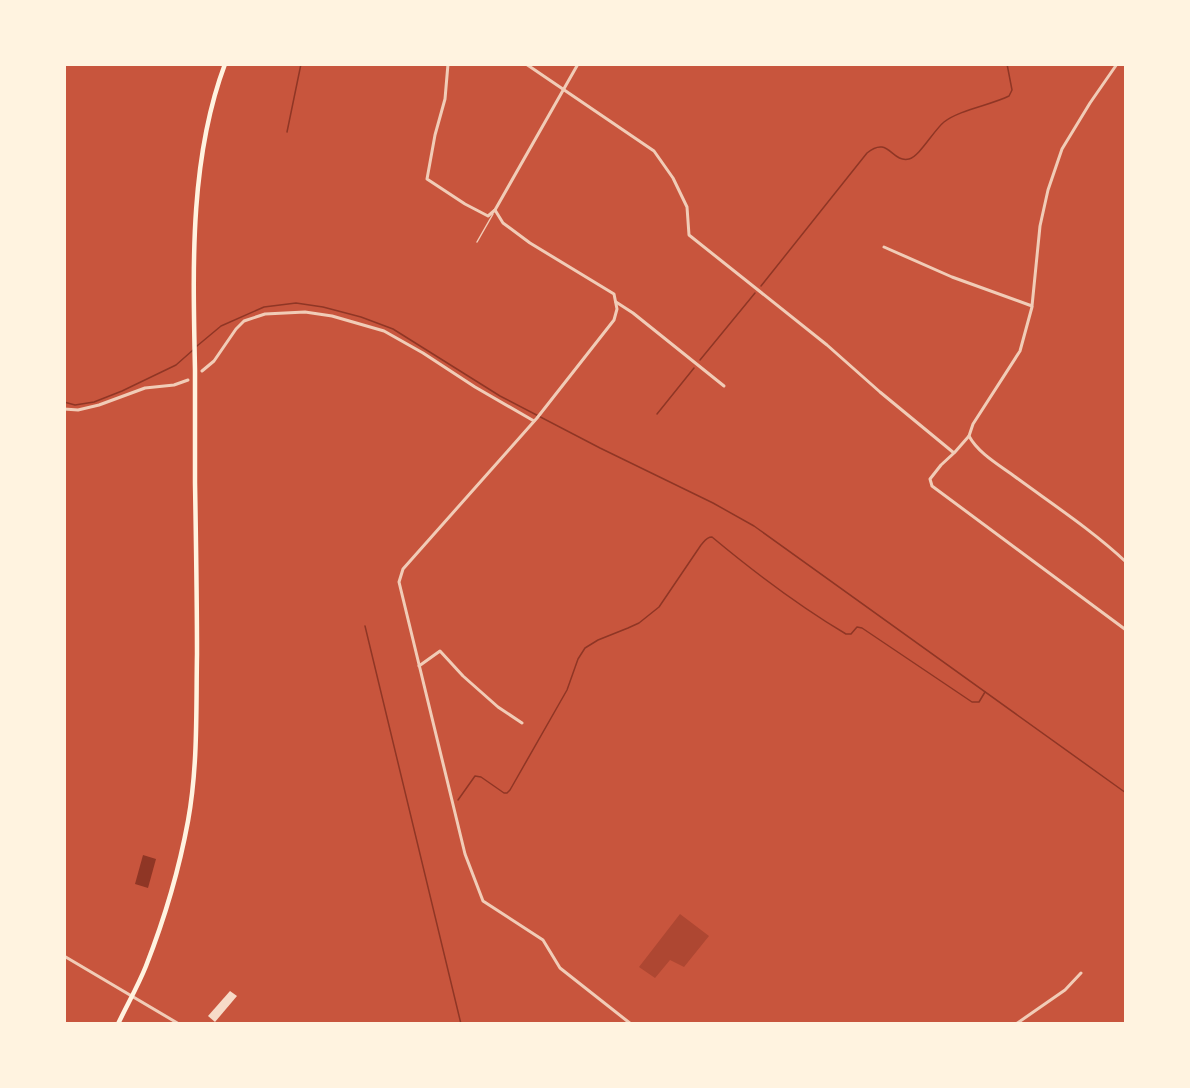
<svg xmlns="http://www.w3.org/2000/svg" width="1190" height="1088" viewBox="0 0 1190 1088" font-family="'Zilla Slab',serif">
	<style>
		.green { fill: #ae4732 }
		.water { fill: #8f3625 }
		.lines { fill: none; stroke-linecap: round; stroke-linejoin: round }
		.stream { stroke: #8f3625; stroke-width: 1.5 }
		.building { fill: #f7dbc8 }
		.service { stroke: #f1ccb7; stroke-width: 1.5 }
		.minor { stroke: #f1ccb7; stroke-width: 3 }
		.primary { stroke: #fff3e0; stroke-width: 4.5 }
	</style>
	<rect width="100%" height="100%" fill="#c8553d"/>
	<path class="green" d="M680,914L709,936L684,967L670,960L655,978L639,967Z"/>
	<path class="water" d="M143,855L156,859L148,888L135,884Z"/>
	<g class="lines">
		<g class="stream">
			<path d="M287,132L301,64"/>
			<path d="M761,286L867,153C889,135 891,163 909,159C919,157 934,130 944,122C959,110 991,105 1009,96L1012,90L1007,64"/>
			<path d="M197,346L221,326L264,307L296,303L323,307L361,317L393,329L500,396L600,448L713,503L754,526L1126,793"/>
			<path d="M700,360L755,293"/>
			<path d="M64,402L75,405L94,402L122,391L176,365L193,350"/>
			<path d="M657,414L694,368"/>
			<path d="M365,626L461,1024"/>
			<path d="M458,800L475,776L481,777L504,793H507L510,790L567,690L578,659L585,648L598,640L628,628L639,623L659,607L701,545C704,542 706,537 712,537C754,572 799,606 846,634H851L857,627L862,628L972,702H979L985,692"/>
		</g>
	</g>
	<path class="building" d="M230,991L237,996L215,1022L208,1016Z"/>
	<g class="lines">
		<path class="service" d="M477,242L493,214"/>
		<g class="minor">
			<path d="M448,64L445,99L435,135L427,179L465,204L488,216L495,210L578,64"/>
			<path d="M526,64L654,151L673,178L687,207L689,235L827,345L880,392L954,453L941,465L930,479L932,486L1126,630"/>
			<path d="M495,210L503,223L530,243L614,294L617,309L614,320L537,418L403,569L399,582L465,854L483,901L543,940L560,968L631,1024"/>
			<path d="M884,247L952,277L1032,306L1040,226L1048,190L1062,149L1090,103L1117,64"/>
			<path d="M616,302L633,313L724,386"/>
			<path d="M1032,307L1020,351L973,424L969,436C978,453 999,465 1014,476C1052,504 1092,530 1126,562"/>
			<path d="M202,371L214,361L236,329L244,321L265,314L305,312L332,316L384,331L423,353L475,387L534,421"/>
			<path d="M64,409L78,410L99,405L145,388L174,385L188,380"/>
			<path d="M955,452L969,436"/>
			<path d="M419,666L440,651L463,676L498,707L522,723"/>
			<path d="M64,956L179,1024"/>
			<path d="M1016,1024L1065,990L1081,973"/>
		</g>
		<path class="primary" d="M118,1024C127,1005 138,986 146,966C164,920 179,870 188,821C198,766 196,710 197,654C197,597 196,540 195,483C195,445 195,407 195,370C193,269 189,160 225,64"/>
	</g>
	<rect width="1190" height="1088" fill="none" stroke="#fff3e0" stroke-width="132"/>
</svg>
